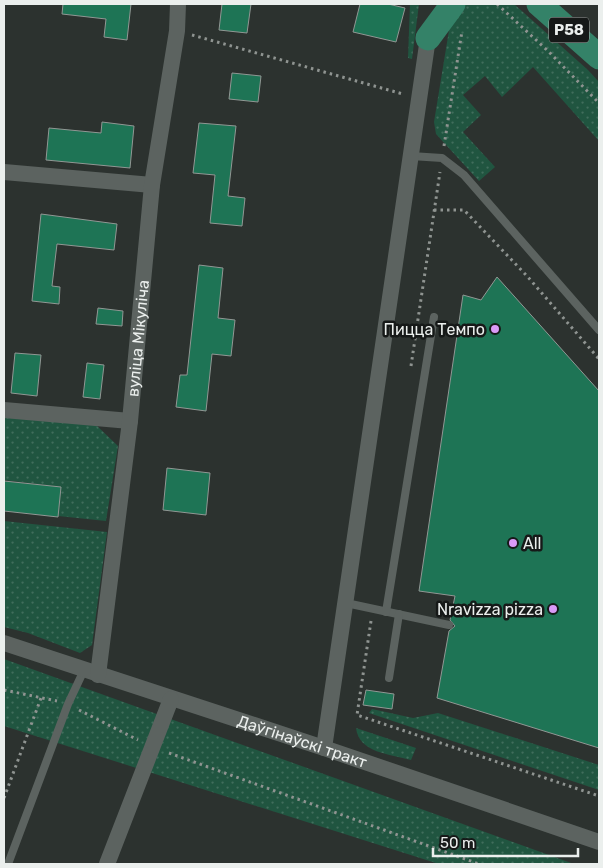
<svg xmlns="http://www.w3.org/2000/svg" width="603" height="868" viewBox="0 0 603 868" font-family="Rubik,sans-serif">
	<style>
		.grass { fill: url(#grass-dots) }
		.building { fill: #1e7455; stroke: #919794 }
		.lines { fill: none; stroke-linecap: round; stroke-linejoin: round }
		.path { stroke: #8f9491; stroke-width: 3; stroke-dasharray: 2.5 4; stroke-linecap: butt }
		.lane { stroke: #5c6360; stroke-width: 8 }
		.street { stroke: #5c6360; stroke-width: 16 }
		.primary { stroke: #348268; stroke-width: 25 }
		.poi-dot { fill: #da9af7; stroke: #161918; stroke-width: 2 }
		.labels { text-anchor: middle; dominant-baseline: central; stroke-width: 5; stroke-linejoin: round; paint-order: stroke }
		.shield { fill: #161918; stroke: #abafad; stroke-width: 1 }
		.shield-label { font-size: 15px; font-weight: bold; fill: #ebefed }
		.poi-label { font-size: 16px; fill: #ebefed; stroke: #161918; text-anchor: end }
		.street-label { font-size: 16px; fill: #ebefed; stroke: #161918 }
	</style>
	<defs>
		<pattern id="grass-dots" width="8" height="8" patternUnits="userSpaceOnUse" patternTransform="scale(1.25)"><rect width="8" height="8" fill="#205540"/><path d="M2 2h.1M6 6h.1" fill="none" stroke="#416e5c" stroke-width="1.8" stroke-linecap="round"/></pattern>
	</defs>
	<rect width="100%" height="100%" fill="#2c322f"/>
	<g class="grass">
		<path d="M410,4H419L412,59L408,58Z"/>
		<path d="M456,4H514L588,70L599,82V141L533,67L502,97L485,76L463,95L481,115L463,132L495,167L479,181L436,134L434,122L452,12Z"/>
		<path d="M4,417L95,424L118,446L106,521L58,516L61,487L4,480Z"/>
		<path d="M4,521L107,532L92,645L80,653L28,633L4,627Z"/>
		<path d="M4,659L574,864H439L4,726Z"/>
		<path d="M372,709L413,718L438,713L599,765V790L369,713Z"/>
		<path d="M356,728L416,748L411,760C390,754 359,753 356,728Z"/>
	</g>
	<g class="building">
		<path d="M63,4H131L127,40L104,37L106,19L62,14Z"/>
		<path d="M222,4H251L247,33L219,30Z"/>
		<path d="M360,4H388L405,8L396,42L353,32Z"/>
		<path d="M232,73L261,76L258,102L229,99Z"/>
		<path d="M102,122L134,126L130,168L46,160L49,128L101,133Z"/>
		<path d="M199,123L236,126L228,196L245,198L242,226L210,223L215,175L193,173Z"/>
		<path d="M41,214L117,224L114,250L57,244L52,286L60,287L59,304L32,301Z"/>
		<path d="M199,265L223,268L218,318L235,320L231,356L212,354L206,411L176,407L180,375H187Z"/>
		<path d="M497,277L599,391V748L437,698L449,631L455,626L450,620L455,596L419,591L463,295L481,300Z"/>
		<path d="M98,308L123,311L122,326L96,324Z"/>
		<path d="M15,353L41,355L37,396L11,393Z"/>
		<path d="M87,363L104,365L100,399L83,397Z"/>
		<path d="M167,468L210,473L206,515L163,510Z"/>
		<path d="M4,481L61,487L58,517L4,511Z"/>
		<path d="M366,690L394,694L392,709L363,705Z"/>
	</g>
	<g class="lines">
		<g class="path">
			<path d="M497,4L548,51L599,103"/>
			<path d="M192,35L403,94"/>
			<path d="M444,146L462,31"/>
			<path d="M434,210H464L527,276L599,359"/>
			<path d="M411,366L440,172"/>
			<path d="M371,621L357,715L599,796"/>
			<path d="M4,690L57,701"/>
			<path d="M79,710L138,740"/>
			<path d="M169,753L479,864"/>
			<path d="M4,798L41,698"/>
		</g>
		<g class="lane">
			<path d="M411,156L442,158L464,175L599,330"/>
			<path d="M346,603L449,625"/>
			<path d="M386,612L434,317"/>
			<path d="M389,678L399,614"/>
			<path d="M8,864L68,704L84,670"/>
		</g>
		<g class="street">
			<path d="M4,172L152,185"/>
			<path d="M4,410L130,421"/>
			<path id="s1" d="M4,643L324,748L599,842"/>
			<path id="s2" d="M98,675L130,421L152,185L177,31L178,4"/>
			<path d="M324,748L428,38"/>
			<path d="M107,864L171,699"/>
		</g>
		<g class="primary">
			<path d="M539,4L599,57"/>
			<path d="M428,38L453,4"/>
		</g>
	</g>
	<g class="poi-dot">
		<circle cx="495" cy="329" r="5"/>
		<circle cx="513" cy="543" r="5"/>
		<circle cx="553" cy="609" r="5"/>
	</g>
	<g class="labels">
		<rect class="shield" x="549" y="17.5" width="40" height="25" rx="4"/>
		<g class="shield-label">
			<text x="569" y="30">Р58</text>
		</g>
		<g class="poi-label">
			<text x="485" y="329">Пицца Темпо</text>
			<text x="523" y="543" text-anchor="start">All</text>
			<text x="543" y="609">Nravizza pizza</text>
		</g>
		<g class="street-label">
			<text stroke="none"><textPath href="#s2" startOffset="339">вуліца Мікуліча</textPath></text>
			<text stroke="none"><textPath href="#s1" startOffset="314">Даўгінаўскі тракт</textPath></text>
		</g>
	</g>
	<rect width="603" height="868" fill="none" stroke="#ebefed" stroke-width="10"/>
	<path d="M433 848v8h145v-8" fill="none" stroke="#ebefed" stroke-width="2.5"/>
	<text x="440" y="848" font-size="15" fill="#ebefed" stroke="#161918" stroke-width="4" paint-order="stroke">50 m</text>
</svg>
